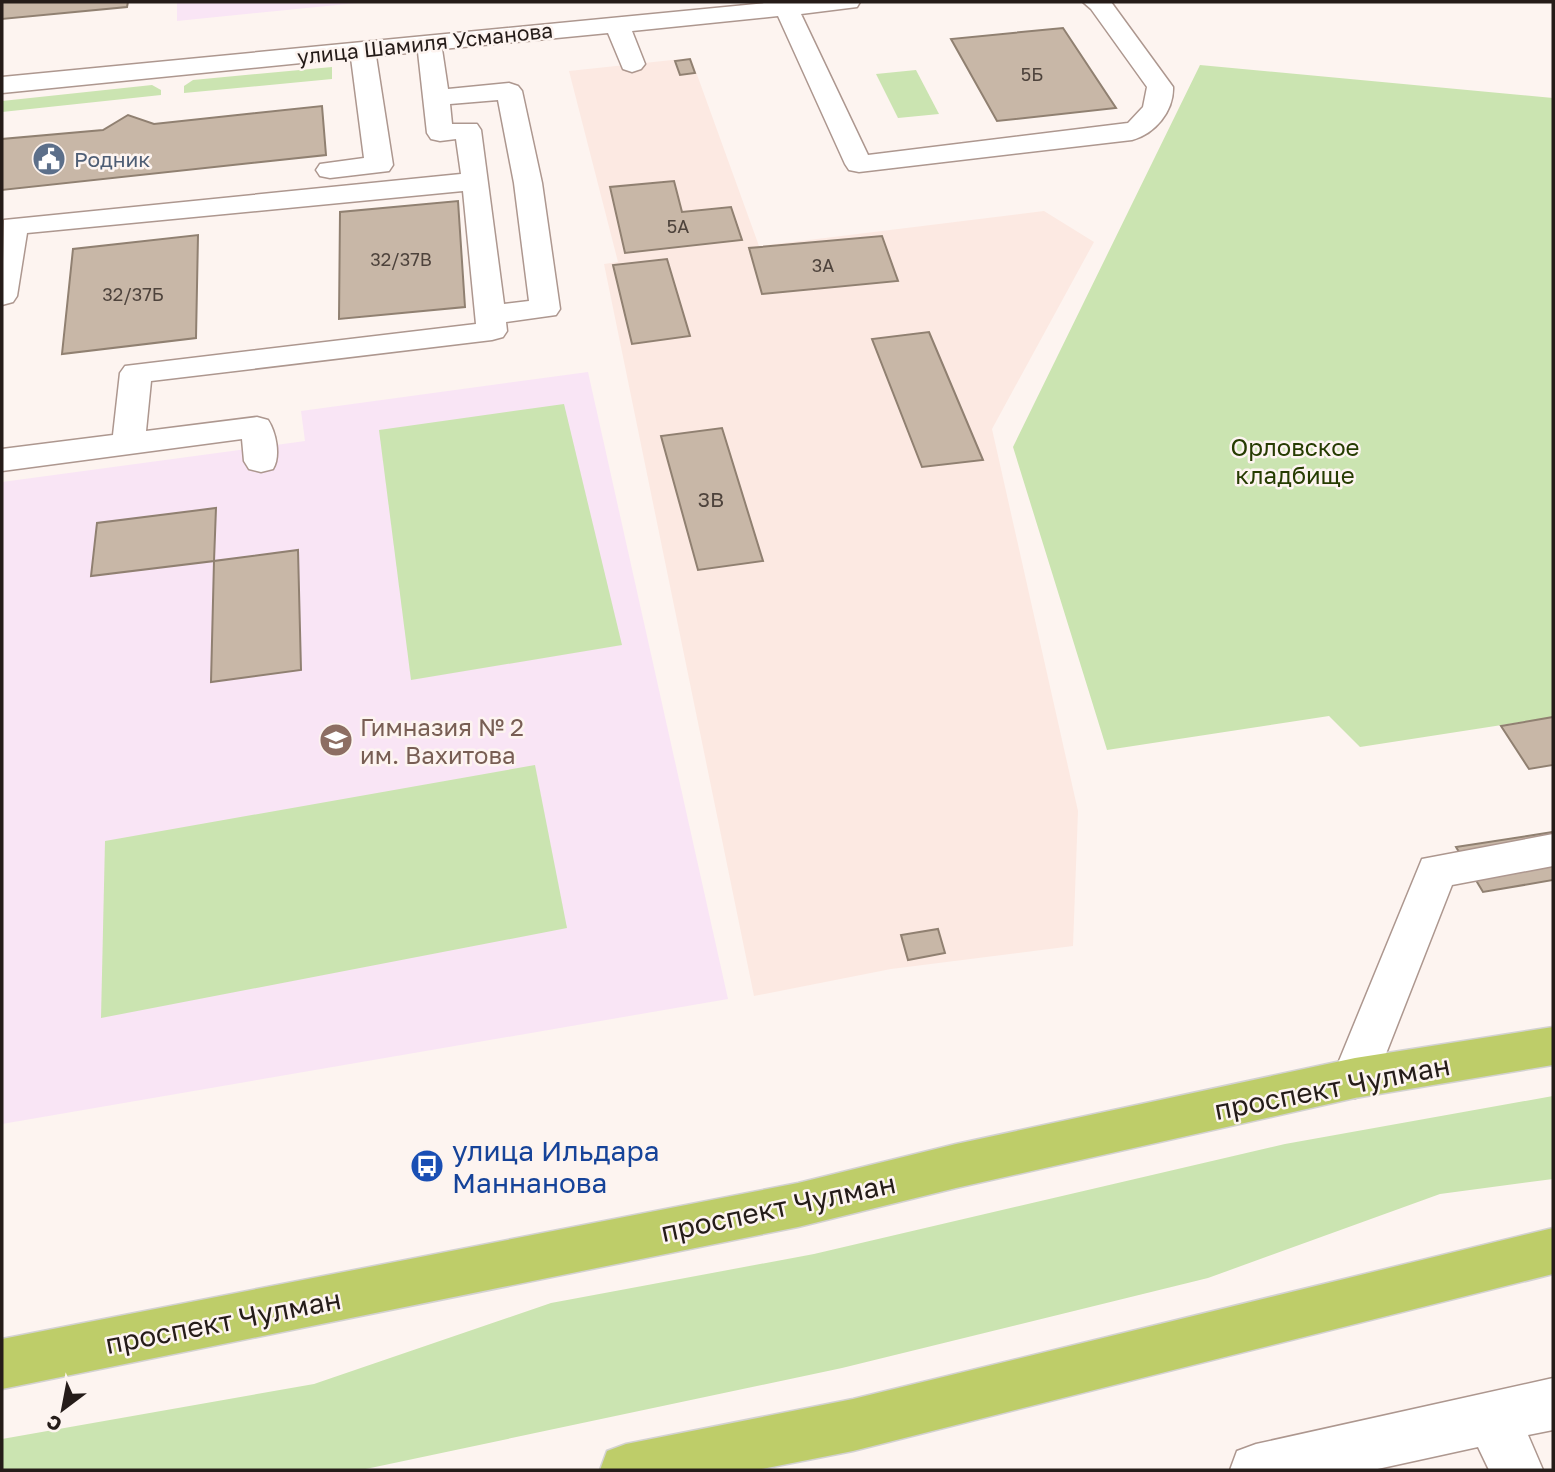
<svg xmlns="http://www.w3.org/2000/svg" width="1555" height="1472" viewBox="0 0 1555 1472" font-family="'Golos Text',sans-serif">
	<style>
		.built { fill: #fce9e2 }
		.education { fill: #f9e5f5 }
		.green { fill: #cbe4b1 }
		.building { fill: #c8b7a7; stroke: #908071; stroke-width: 2 }
		.lines { fill: none; stroke-linecap: round; stroke-linejoin: round }
		.minor-casing { stroke: #ad978f; stroke-width: 3 }
		.major-casing { stroke: #d3d2d1; stroke-width: 3 }
		.minor { fill: #fff; fill-rule: evenodd }
		.major { fill: #becd69; fill-rule: evenodd }
		.labels { text-anchor: middle; dominant-baseline: central; stroke-width: 5; stroke-linejoin: round; paint-order: stroke }
		.far-number-label { font-size: 18px; fill: #4e433c }
		.far-street-label { font-size: 21px; fill: #251c19; stroke: #fdf4f0 }
		.far-service-label { font-size: 21px; fill: #4e5e75; stroke: #fdf4f0; text-anchor: start }
		.number-label { font-size: 21px; fill: #4e433c }
		.park-label { font-size: 24px; fill: #263c01; stroke: #fdf4f0 }
		.education-label { font-size: 24px; fill: #785e54; stroke: #fdf4f0; text-anchor: start }
		.near-street-label { font-size: 28px; fill: #251c19; stroke: #fdf4f0 }
		.near-transit-label { font-size: 28px; fill: #164399; stroke: #fdf4f0; text-anchor: start }
	</style>
	<rect width="100%" height="100%" fill="#fdf4f0"/>
	<path class="built" d="M691,58L759,246L1044,211L1094,242L992,429L1078,811L1073,946L891,969L754,996L604,264L618,262L569,71Z"/>
	<g class="education">
		<path d="M177,2H367L177,21Z"/>
		<path d="M588,372L728,999L2,1124V482L305,441L301,411Z"/>
	</g>
	<g class="green">
		<path d="M1200,65L1553,98V717L1360,747L1329,716L1107,750L1013,447Z"/>
		<path d="M332,67V79L184,93V86L193,80Z"/>
		<path d="M916,70L939,114L898,118L876,74Z"/>
		<path d="M152,85L161,90V95L2,112V101Z"/>
		<path d="M564,404L622,645L411,680L379,430Z"/>
		<path d="M535,765L567,928L101,1018L105,841Z"/>
		<path d="M1553,1096V1179L1440,1194L1208,1278L842,1368L361,1470H2V1439L314,1384L551,1303L814,1254L1285,1144Z"/>
	</g>
	<g class="building">
		<path d="M2,2H128L127,7L2,19Z"/>
		<path d="M1063,28L1116,108L997,121L951,39Z"/>
		<path d="M690,59L695,73L680,75L675,61Z"/>
		<path d="M322,106L326,155L2,190V139L103,130L128,115L154,124Z"/>
		<path d="M674,181L682,212L731,207L742,240L625,253L610,187Z"/>
		<path d="M458,201L465,307L339,319L340,212Z"/>
		<path d="M198,235L196,338L62,354L73,249Z"/>
		<path d="M882,236L898,281L762,294L749,248Z"/>
		<path d="M667,259L690,336L632,344L613,265Z"/>
		<path d="M929,332L983,460L922,467L872,339Z"/>
		<path d="M722,428L763,561L698,570L661,436Z"/>
		<path d="M216,508L214,561L91,576L97,523Z"/>
		<path d="M298,550L301,670L211,682L214,561Z"/>
		<path d="M1553,717V765L1529,769L1501,726Z"/>
		<path d="M1553,832V880L1483,892L1456,847Z"/>
		<path d="M938,929L945,953L908,960L901,935Z"/>
	</g>
	<g class="lines">
		<defs>
			<g id="minor">
				<path d="M776,2H860L857,7L801,14L868,155L1128,123L1143,107L1147,87L1091,9L1083,2H1111L1173,87C1174,111 1155,134 1132,140L859,172L849,170L845,164L778,16L632,31L645,64L641,69L632,72L623,69L608,33L442,49L448,89L509,83L518,86L522,91L542,183L560,309L556,315L506,322L507,331L503,337L492,340L151,381L146,431L257,417L268,420C276,432 281,456 273,469L261,472L249,469L244,461L242,439L2,471V449L113,435L120,373L125,366L476,324L463,191L27,233L17,296L13,302L2,305L4,220L461,174L456,139L440,141L431,139L427,133L418,52L376,56L393,165L389,171L330,178L320,176L316,170L320,164L364,158L351,58L2,93V77ZM498,100L514,183L529,301L504,304L481,130L477,124H452L450,104Z"/>
				<path d="M1553,834V866L1452,885L1371,1092L1355,1098L1339,1092L1332,1078L1422,859Z"/>
				<path d="M1553,1378V1430L1528,1435L1543,1470H1489L1478,1447L1373,1470H1230L1237,1451L1256,1444Z"/>
			</g>
			<g id="major">
				<path d="M1553,1027V1065L1355,1098L956,1188L798,1227L2,1389V1339L798,1183L956,1144L1355,1058Z"/>
				<path d="M1553,1228V1274L853,1451L757,1470H600L607,1451L626,1444L853,1399Z"/>
			</g>
		</defs>
		<use href="#minor" class="minor-casing"/>
		<use href="#major" class="major-casing"/>
		<use href="#minor" class="minor"/>
		<use href="#major" class="major"/>
	</g>
	<defs>
		<symbol id="civic-disc" viewBox="-11 -11 22 22"><circle r="9.5" fill="#5c6f8a" stroke="#fdf4f0"/><path d="M-.6-6.5H3V-4.5H.6V-3L4-1V1h2V6H-6V1h2V-1L-.6-3ZM-1.2 2.5V6h2.4V2.5Z" fill="#fff"/></symbol>
		<symbol id="school-disc" viewBox="-11 -11 22 22"><circle r="9.5" fill="#8d6e63" stroke="#fdf4f0"/><path d="M0-5L7-2L0 1L-7-2ZM-4 1L0 2.5L4 1V4Q0 6-4 4Z" fill="#fff"/></symbol>
		<symbol id="bus-disc" viewBox="-11 -11 22 22"><circle r="9.5" fill="#1a4fb4" stroke="#fdf4f0"/><path d="M-5-6H5V4H4V6H2V4H-2V6H-4V4H-5ZM-3.5-4V0h7V-4ZM-3.5 1.2v1.5H-2V1.2ZM2 1.2v1.5H3.5V1.2Z" fill="#fff"/></symbol>
	</defs>
	<g fill-rule="evenodd">
		<use href="#civic-disc" x="30" y="140" width="38" height="38"/>
		<use href="#school-disc" x="317" y="721" width="38" height="38"/>
		<use href="#bus-disc" x="408" y="1147" width="38" height="38"/>
	</g>
	<g class="labels">
		<g class="far-number-label">
			<text x="1032" y="74">5Б</text>
			<text x="678" y="226">5А</text>
			<text x="401" y="259">32/37В</text>
			<text x="823" y="265">3А</text>
			<text x="133" y="294">32/37Б</text>
		</g>
		<g class="far-street-label">
			<text transform="translate(425 43) rotate(-6)">улица Шамиля Усманова</text>
		</g>
		<g class="far-service-label">
			<text x="74" y="159">Родник</text>
		</g>
		<g class="number-label">
			<text x="711" y="499">3В</text>
		</g>
		<g class="park-label">
			<text x="1295" y="446">Орловское<tspan x="1295" dy="28">кладбище</tspan></text>
		</g>
		<g class="education-label">
			<text x="360" y="726">Гимназия № 2<tspan x="360" dy="28">им. Вахитова</tspan></text>
		</g>
		<g class="near-street-label">
			<text transform="translate(1332 1087) rotate(-11)">проспект Чулман</text>
			<text transform="translate(778 1207) rotate(-12)">проспект Чулман</text>
			<text transform="translate(223 1321) rotate(-11)">проспект Чулман</text>
		</g>
		<g class="near-transit-label">
			<text x="452" y="1150">улица Ильдара<tspan x="452" dy="32">Маннанова</tspan></text>
		</g>
	</g>
	<rect width="1555" height="1472" fill="none" stroke="#251c19" stroke-width="7"/>
	<g transform="translate(63 1409) rotate(212)" stroke="#fdf4f0" stroke-width="5" paint-order="stroke">
	<path d="M0-5L12 26L0 18L-12 26Z" fill="#251c19"/>
	<text y="-10" font-size="19" font-weight="bold" text-anchor="middle" fill="#251c19">С</text>
	</g>
</svg>
